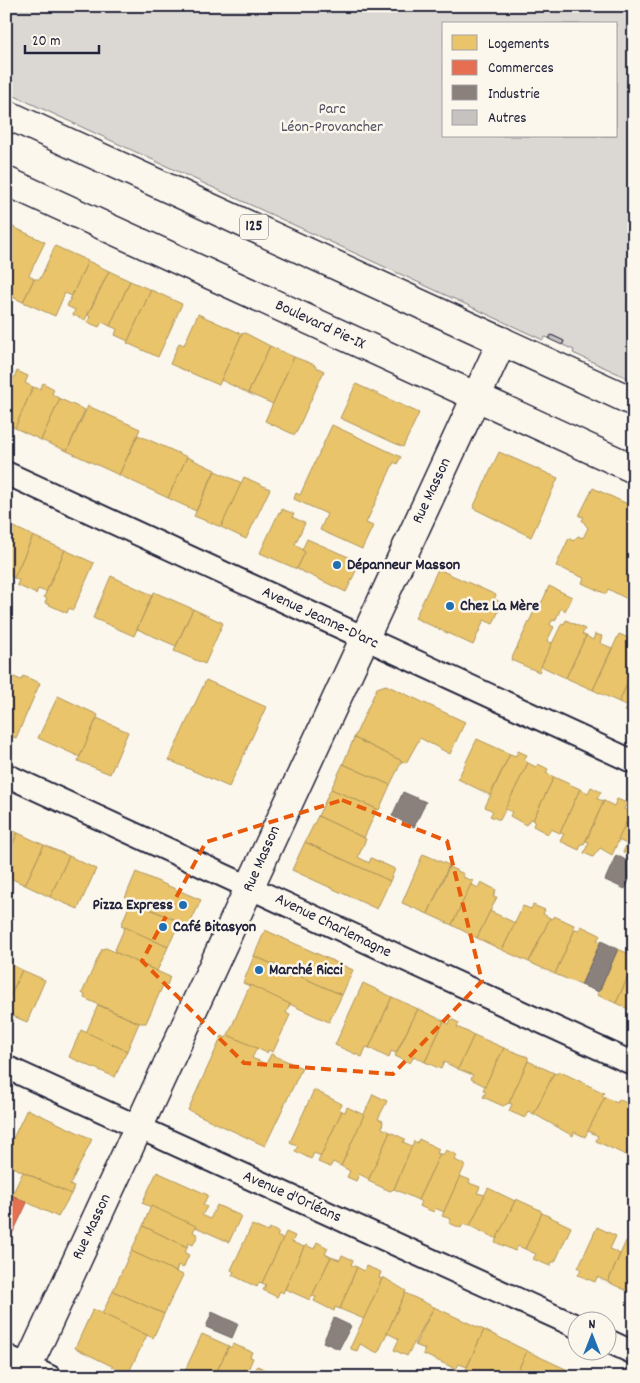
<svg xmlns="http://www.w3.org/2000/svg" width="640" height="1383" viewBox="0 0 640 1383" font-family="Dekko,sans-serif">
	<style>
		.green { fill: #dbd8d3; stroke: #7e7d87; fill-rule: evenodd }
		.homes { fill: #e9c46a; stroke: #ad935c }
		.shops { fill: #e76f51; stroke: #ac584a }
		.industry { fill: #8a817c; stroke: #6b6468 }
		.building { fill: #c6c2c0; stroke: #22223b }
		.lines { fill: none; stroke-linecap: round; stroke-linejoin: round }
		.minor-casing { stroke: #22223b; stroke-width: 26 }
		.tertiary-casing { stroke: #22223b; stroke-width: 31 }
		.primary-casing { stroke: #22223b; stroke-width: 31 }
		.minor { stroke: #fbf7ec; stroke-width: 22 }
		.tertiary { stroke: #fbf7ec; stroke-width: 28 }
		.primary { stroke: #fbf7ec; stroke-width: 28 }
		.marked { fill: none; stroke: #e8590c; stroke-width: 4; stroke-dasharray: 10 6; stroke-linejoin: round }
		.poi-dot { fill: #1f6fb2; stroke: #fbf7ec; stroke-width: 2 }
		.labels { text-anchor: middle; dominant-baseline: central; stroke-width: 5; stroke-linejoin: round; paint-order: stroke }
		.shield { fill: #fbf7ec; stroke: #636270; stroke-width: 1 }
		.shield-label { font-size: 15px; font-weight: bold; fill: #22223b }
		.park-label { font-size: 16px; fill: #505061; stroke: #fbf7ec }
		.street-label { font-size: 16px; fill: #22223b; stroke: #fbf7ec }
		.poi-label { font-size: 16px; font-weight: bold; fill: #22223b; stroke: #fbf7ec; text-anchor: start }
	</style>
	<rect width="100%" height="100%" fill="#fbf7ec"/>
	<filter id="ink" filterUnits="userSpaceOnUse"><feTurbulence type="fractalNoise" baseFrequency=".02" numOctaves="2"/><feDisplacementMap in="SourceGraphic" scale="10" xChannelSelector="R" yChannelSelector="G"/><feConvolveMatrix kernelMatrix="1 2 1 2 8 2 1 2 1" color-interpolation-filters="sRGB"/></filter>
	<g filter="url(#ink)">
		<path class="green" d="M6,6H634V381L573,353L574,350L563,345L564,341L552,335L549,338L545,337L543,340L6,92ZM444,24H616V136H444Z"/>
		<g class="homes">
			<path d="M11,226L45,242L29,275L34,279L23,302L6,294V238Z"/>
			<path d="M55,246L88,261L72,296L65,293L55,316L23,302L34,279H40Z"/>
			<path d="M88,261L109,271L85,320L73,315L75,310L67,306Z"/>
			<path d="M109,271L130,281L110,326L102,322L99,327L87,322L90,317L88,315Z"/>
			<path d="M130,281L151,290L128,341L115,335L117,329L110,326Z"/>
			<path d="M151,290L182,304L158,357L127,343Z"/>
			<path d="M198,314L242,334L219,385L170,364L179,343L184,345Z"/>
			<path d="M245,333L270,346L248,393L221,380L242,334Z"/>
			<path d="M270,346L294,357L273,404L248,393Z"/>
			<path d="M294,357L315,365L314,366L324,371L295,435L265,421Z"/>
			<path d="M17,371L28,376L25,383L33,387L15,428L6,424V376L14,378Z"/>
			<path d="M43,383L54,389L52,394L60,399L41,440L15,428L33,387L40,389Z"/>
			<path d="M356,384L419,413L403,447L340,418Z"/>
			<path d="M60,399L85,410L67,451L41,440Z"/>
			<path d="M88,406L140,429L119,475L67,451Z"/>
			<path d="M332,425L401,457L397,464L394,462L366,523L373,526L362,549L320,530L327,514L294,499L296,493L300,495Z"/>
			<path d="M138,435L187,457L168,498L119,475Z"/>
			<path d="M499,452L558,478L531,537L473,508Z"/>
			<path d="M187,457L215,470L196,511L168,498Z"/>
			<path d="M215,471L242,483L221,527L194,516Z"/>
			<path d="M244,477L270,489L246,539L221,527Z"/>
			<path d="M593,488L634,507L633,602L608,589L606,594L582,583L584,578L556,566L569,538L573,541L578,536L583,538L588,528L582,520L584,517L579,516Z"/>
			<path d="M282,509L294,514L292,517L305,523L295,544L305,552L297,569L260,553L279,512L281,513Z"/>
			<path d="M6,523L33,536L14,578L6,574Z"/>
			<path d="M33,536L65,550L46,592L38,589L36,594L17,585L19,580L14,578Z"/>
			<path d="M307,539L360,562L346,592L297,569L305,552L302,550Z"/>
			<path d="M65,550L94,563L73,610L69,608L67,613L45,603L47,599L44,597Z"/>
			<path d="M438,569L496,595L494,599L502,603L493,624L484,620L473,645L415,618Z"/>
			<path d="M111,576L152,595L134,636L93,618Z"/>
			<path d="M549,586L572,597L565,611L561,608L555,621L552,620L550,625L554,627L547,641L552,643L539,672L511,660L538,603H541L543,600Z"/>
			<path d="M154,592L193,609L176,646L137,629Z"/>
			<path d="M193,609L223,623L205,664L174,651Z"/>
			<path d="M566,620L585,629L582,634L586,636L566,678L541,666L562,623L564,624Z"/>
			<path d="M595,634L602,636L600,643L612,648L593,690L566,678L586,636L593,640Z"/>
			<path d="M619,634L634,640V670L619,702L593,690Z"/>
			<path d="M632,673L634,674V714L625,711L628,706L619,702Z"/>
			<path d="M7,674L21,680L23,676L40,683L16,738L6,734Z"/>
			<path d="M206,680L266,707L229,787L169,760Z"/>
			<path d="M386,685L465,722L450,754L420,738L406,763L354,738L377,688Z"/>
			<path d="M58,696L98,715L80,757L38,738Z"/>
			<path d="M97,718L128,732L110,774L78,761Z"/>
			<path d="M354,738L402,761L390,785L343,764Z"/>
			<path d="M477,739L510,754L490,795L458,779Z"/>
			<path d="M518,751L527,755L524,760L528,763L500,820L490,816L493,811L485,807L510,754L516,756Z"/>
			<path d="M528,763L536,767L538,764L548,769L546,773L554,777L533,820L530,819L526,825L510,816L512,812L505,809Z"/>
			<path d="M343,764L390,785L379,810L331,789Z"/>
			<path d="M554,777L580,789L560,833L551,829L548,834L533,826L535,821L533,820Z"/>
			<path d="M591,787L601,792L597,799L604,801L584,844L582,843L579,850L560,841L564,834L560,833L580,789L588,793Z"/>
			<path d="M331,789L377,809L364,838L318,816Z"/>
			<path d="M617,799L627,803L624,809L631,813L612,855L600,848L593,857L584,853L589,842L586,841L604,801L614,806Z"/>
			<path d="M632,810L634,811L633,857L623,852L627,844L618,840Z"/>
			<path d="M318,816L366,839L358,857L369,863L371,858L395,869L390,881L305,842Z"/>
			<path d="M6,827L18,833L6,858Z"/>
			<path d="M18,833L44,845L25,885L6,876V858Z"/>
			<path d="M305,842L390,881L377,909L292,870Z"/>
			<path d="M44,845L69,856L50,897L25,885Z"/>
			<path d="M423,854L449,865L428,914L402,903Z"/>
			<path d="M69,856L96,869L78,909L50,897Z"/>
			<path d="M449,867L464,874L463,877L473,881L452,925L428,914Z"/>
			<path d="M136,872L201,900L189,926L125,898Z"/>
			<path d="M481,882L496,890L493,897H497L477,938L452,925L471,884L478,888Z"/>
			<path d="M131,901L180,922L168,947L121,926Z"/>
			<path d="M533,905L545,910L543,914L550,918L529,962L502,950L523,906L531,909Z"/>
			<path d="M490,911L515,923L502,950L477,938Z"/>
			<path d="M554,916L574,925L573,928L575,929L555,974L529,962L550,918L553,919Z"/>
			<path d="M581,926L600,935L597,941H601L581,985L555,974L575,929L579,930Z"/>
			<path d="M125,927L168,947L157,971L114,952Z"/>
			<path d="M265,930L353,970L342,995L254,956Z"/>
			<path d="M106,948L170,977L167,985L164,983L146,1023H139L84,998L85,995L82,993L102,949Z"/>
			<path d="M618,949L634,956V964L616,1003L597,995Z"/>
			<path d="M254,956L342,995L329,1022L243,983Z"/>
			<path d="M6,962L22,970L6,1006Z"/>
			<path d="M634,964V1008L632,1011L616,1003Z"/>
			<path d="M22,970L45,980L27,1022L6,1013V1006Z"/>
			<path d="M363,983L392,997L369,1048L366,1047L362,1057L335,1045Z"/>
			<path d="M250,985L290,1004L286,1013L290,1015L273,1052L268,1050L267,1053L228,1035Z"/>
			<path d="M392,997L418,1009L396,1053L391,1051L389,1058L369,1048Z"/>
			<path d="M98,1005L139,1023L127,1051L86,1033Z"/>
			<path d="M418,1009L444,1021L425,1062L414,1056L410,1063L395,1056Z"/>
			<path d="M451,1019L459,1023L457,1027L474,1035L458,1069L444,1062L441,1069L425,1062L444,1021L449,1024Z"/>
			<path d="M81,1030L127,1051L115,1077L69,1057Z"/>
			<path d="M228,1035L257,1048L252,1058L266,1064L271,1054L302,1068L265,1146L188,1110L222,1036L226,1038Z"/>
			<path d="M474,1035L504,1048L485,1086L471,1079L473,1075L458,1069Z"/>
			<path d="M504,1048L528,1057V1061L509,1103L503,1106L483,1097L486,1092L483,1090Z"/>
			<path d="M528,1061L554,1073L534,1114L528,1111L525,1118L509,1111L512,1104L509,1103Z"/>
			<path d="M559,1071L604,1093L602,1095L605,1097L585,1137L574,1132L573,1136L534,1114L554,1073L557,1074Z"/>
			<path d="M314,1090L342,1104L339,1109L342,1111L321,1156L314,1153L311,1159L295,1151L298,1146L290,1142Z"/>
			<path d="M373,1094L387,1101L378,1119L383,1121L382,1128L390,1132L369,1179L359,1174L356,1181L347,1177L350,1171L341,1166Z"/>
			<path d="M605,1097L617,1103L619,1099L630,1105L628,1109L634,1111V1153L630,1151L628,1156L596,1141L598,1136L588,1131Z"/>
			<path d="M347,1107L364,1115L341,1166L333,1162L330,1167L318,1162L342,1111L345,1112Z"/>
			<path d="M27,1109L92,1139L70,1185L74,1187L71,1194L6,1164V1153Z"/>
			<path d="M390,1132L405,1139L403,1142L412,1146L394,1189L390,1191L368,1181Z"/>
			<path d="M419,1139L439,1149L437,1153L440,1154L418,1200L394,1189L414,1141L417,1143Z"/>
			<path d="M446,1150L457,1155L455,1160L465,1165L444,1212L435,1208L434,1212L419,1206L421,1202L418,1200L440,1154L443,1155Z"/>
			<path d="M23,1172L71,1194L58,1217L12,1195Z"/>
			<path d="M157,1172L208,1195L203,1205L207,1207L202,1215L210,1219L217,1205L241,1216L229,1242L142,1203Z"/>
			<path d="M460,1176L470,1180L469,1183L480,1187L477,1193L485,1195L470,1226L463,1224L461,1228L449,1223L451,1219L442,1216Z"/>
			<path d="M488,1188L515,1201L497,1239L470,1226Z"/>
			<path d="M516,1199L540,1210L542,1213L525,1249L518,1246L515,1251L495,1242Z"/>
			<path d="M151,1206L196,1226L193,1232L198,1235L193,1245L189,1243L187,1247L143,1226Z"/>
			<path d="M542,1213L571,1227L555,1262H552L550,1266L533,1259L536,1254L525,1249Z"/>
			<path d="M252,1225L268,1232L270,1228L279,1233L277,1236L283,1239L262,1283L259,1282L257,1287L232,1275L234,1272L231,1270Z"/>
			<path d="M143,1226L187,1247L185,1253L189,1255L183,1268L178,1265L176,1272L131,1251Z"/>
			<path d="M597,1227L616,1236L610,1249L620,1254L608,1282L597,1277L595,1282L578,1275L581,1269L578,1268Z"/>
			<path d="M286,1232L295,1236L292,1242L304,1247L285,1289L283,1293L280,1291L277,1297L263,1290L266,1285L262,1283Z"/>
			<path d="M626,1241L634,1245V1294L608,1282Z"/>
			<path d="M317,1242L328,1248L325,1254L331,1257L310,1300L285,1289L304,1247L306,1245L314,1249Z"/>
			<path d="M131,1251L183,1275L164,1314L113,1291Z"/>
			<path d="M342,1255L353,1260L351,1265L357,1267L340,1309L335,1307L334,1311L314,1301L316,1297L312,1296L331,1257L340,1260Z"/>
			<path d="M366,1266L381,1272L379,1278L382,1279L364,1319L340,1309L357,1267L364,1271Z"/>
			<path d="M383,1277L406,1291L378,1353L360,1344L357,1351L351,1349V1346Z"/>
			<path d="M113,1291L164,1314L153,1338L102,1314Z"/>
			<path d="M405,1293L434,1307L407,1356L394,1350L399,1339L387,1333Z"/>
			<path d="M434,1307L484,1330L467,1367L459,1364L456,1369L423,1354L425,1349L415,1345Z"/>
			<path d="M93,1309L147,1335L128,1374L75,1348Z"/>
			<path d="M484,1330L527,1351L515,1377H472L465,1372Z"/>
			<path d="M202,1334L229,1346L214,1377H182Z"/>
			<path d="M233,1344L252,1352L250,1357L253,1358L245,1377H214L229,1346L231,1348Z"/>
			<path d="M527,1351L570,1371L567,1377H515Z"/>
			<path d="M257,1366L282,1377H253Z"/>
		</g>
		<path class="shops" d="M6,1192L27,1203L6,1247Z"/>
		<g class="industry">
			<path d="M403,792L426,802L414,827L392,816Z"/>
			<path d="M616,855L634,864V870L625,889L605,880Z"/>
			<path d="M601,941L618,949L599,992L581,985Z"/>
			<path d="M212,1312L238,1324L232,1338L206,1327Z"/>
			<path d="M334,1318L351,1326L339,1349L323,1342Z"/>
		</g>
		<path class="building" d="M551,335L564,341L562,345L549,339Z"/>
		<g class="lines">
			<defs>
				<g id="minor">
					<path d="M6,473L634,762"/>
					<path d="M6,775C216,871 424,969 634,1064"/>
					<path d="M6,1067L578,1327"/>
					<path d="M608,1341L634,1353"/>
					<path d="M6,1356L50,1377"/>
				</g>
				<path id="tertiary" d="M23,1377L502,341"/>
				<g id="primary">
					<path d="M6,114L634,402"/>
					<path d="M6,181L634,469"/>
				</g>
			</defs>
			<use href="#minor" class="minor-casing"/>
			<use href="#tertiary" class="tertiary-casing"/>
			<use href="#primary" class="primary-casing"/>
			<use href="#minor" class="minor"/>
			<use href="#tertiary" class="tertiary"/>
			<use href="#primary" class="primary"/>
		</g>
	</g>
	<path class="marked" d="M342,800L447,841L482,981L393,1074L244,1063L142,961L206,842Z"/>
	<g class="poi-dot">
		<circle cx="337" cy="565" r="5"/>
		<circle cx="450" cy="606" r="5"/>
		<circle cx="183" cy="905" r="5"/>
		<circle cx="163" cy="927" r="5"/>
		<circle cx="259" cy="970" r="5"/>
	</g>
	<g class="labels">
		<rect class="shield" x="240" y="214.5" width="28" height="25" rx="4"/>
		<g class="shield-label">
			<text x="254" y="227">125</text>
		</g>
		<g class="park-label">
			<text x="332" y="109">Parc<tspan x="332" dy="18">Léon-Provancher</tspan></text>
		</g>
		<g class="street-label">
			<text transform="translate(320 325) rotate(25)">Boulevard Pie-IX</text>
			<text transform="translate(432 491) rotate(-65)">Rue Masson</text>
			<text transform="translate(320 618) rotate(25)">Avenue Jeanne-D'arc</text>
			<text transform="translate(262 859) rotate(-66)">Rue Masson</text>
			<text transform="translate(333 926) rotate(26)">Avenue Charlemagne</text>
			<text transform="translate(292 1197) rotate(24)">Avenue d'Orléans</text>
			<text transform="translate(92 1227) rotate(-65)">Rue Masson</text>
		</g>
		<g class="poi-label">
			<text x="347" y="565">Dépanneur Masson</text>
			<text x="460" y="606">Chez La Mère</text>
			<text x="173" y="905" text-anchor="end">Pizza Express</text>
			<text x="173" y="927">Café Bitasyon</text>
			<text x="269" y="970">Marché Ricci</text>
		</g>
	</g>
	<rect width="640" height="1383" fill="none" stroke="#fbf7ec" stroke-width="25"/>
	<rect x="12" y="12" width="615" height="1358" fill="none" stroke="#22223b" stroke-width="2" filter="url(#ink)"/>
	<rect x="442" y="22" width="175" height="115" fill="#fbf7ec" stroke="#a4a2a5"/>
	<rect x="452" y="35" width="25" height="15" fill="#e9c46a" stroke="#a4a2a5"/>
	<text x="488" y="48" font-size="15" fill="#22223b">Logements</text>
	<rect x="452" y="60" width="25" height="15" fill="#e76f51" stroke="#a4a2a5"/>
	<text x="488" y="72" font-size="15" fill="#22223b">Commerces</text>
	<rect x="452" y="85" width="25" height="15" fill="#8a817c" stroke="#a4a2a5"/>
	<text x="488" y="98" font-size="15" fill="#22223b">Industrie</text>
	<rect x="452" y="110" width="25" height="15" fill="#c6c2c0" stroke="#a4a2a5"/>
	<text x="488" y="122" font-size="15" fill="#22223b">Autres</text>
	<g transform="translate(592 1336)"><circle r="24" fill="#fbf7ec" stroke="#a4a2a5"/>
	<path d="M0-4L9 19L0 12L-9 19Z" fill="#1f6fb2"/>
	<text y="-8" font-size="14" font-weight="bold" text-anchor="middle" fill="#22223b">N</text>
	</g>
	<path d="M25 45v8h74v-8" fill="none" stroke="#22223b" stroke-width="2.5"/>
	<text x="32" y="45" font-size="15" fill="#22223b" stroke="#fbf7ec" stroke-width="4" paint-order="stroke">20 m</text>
</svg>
